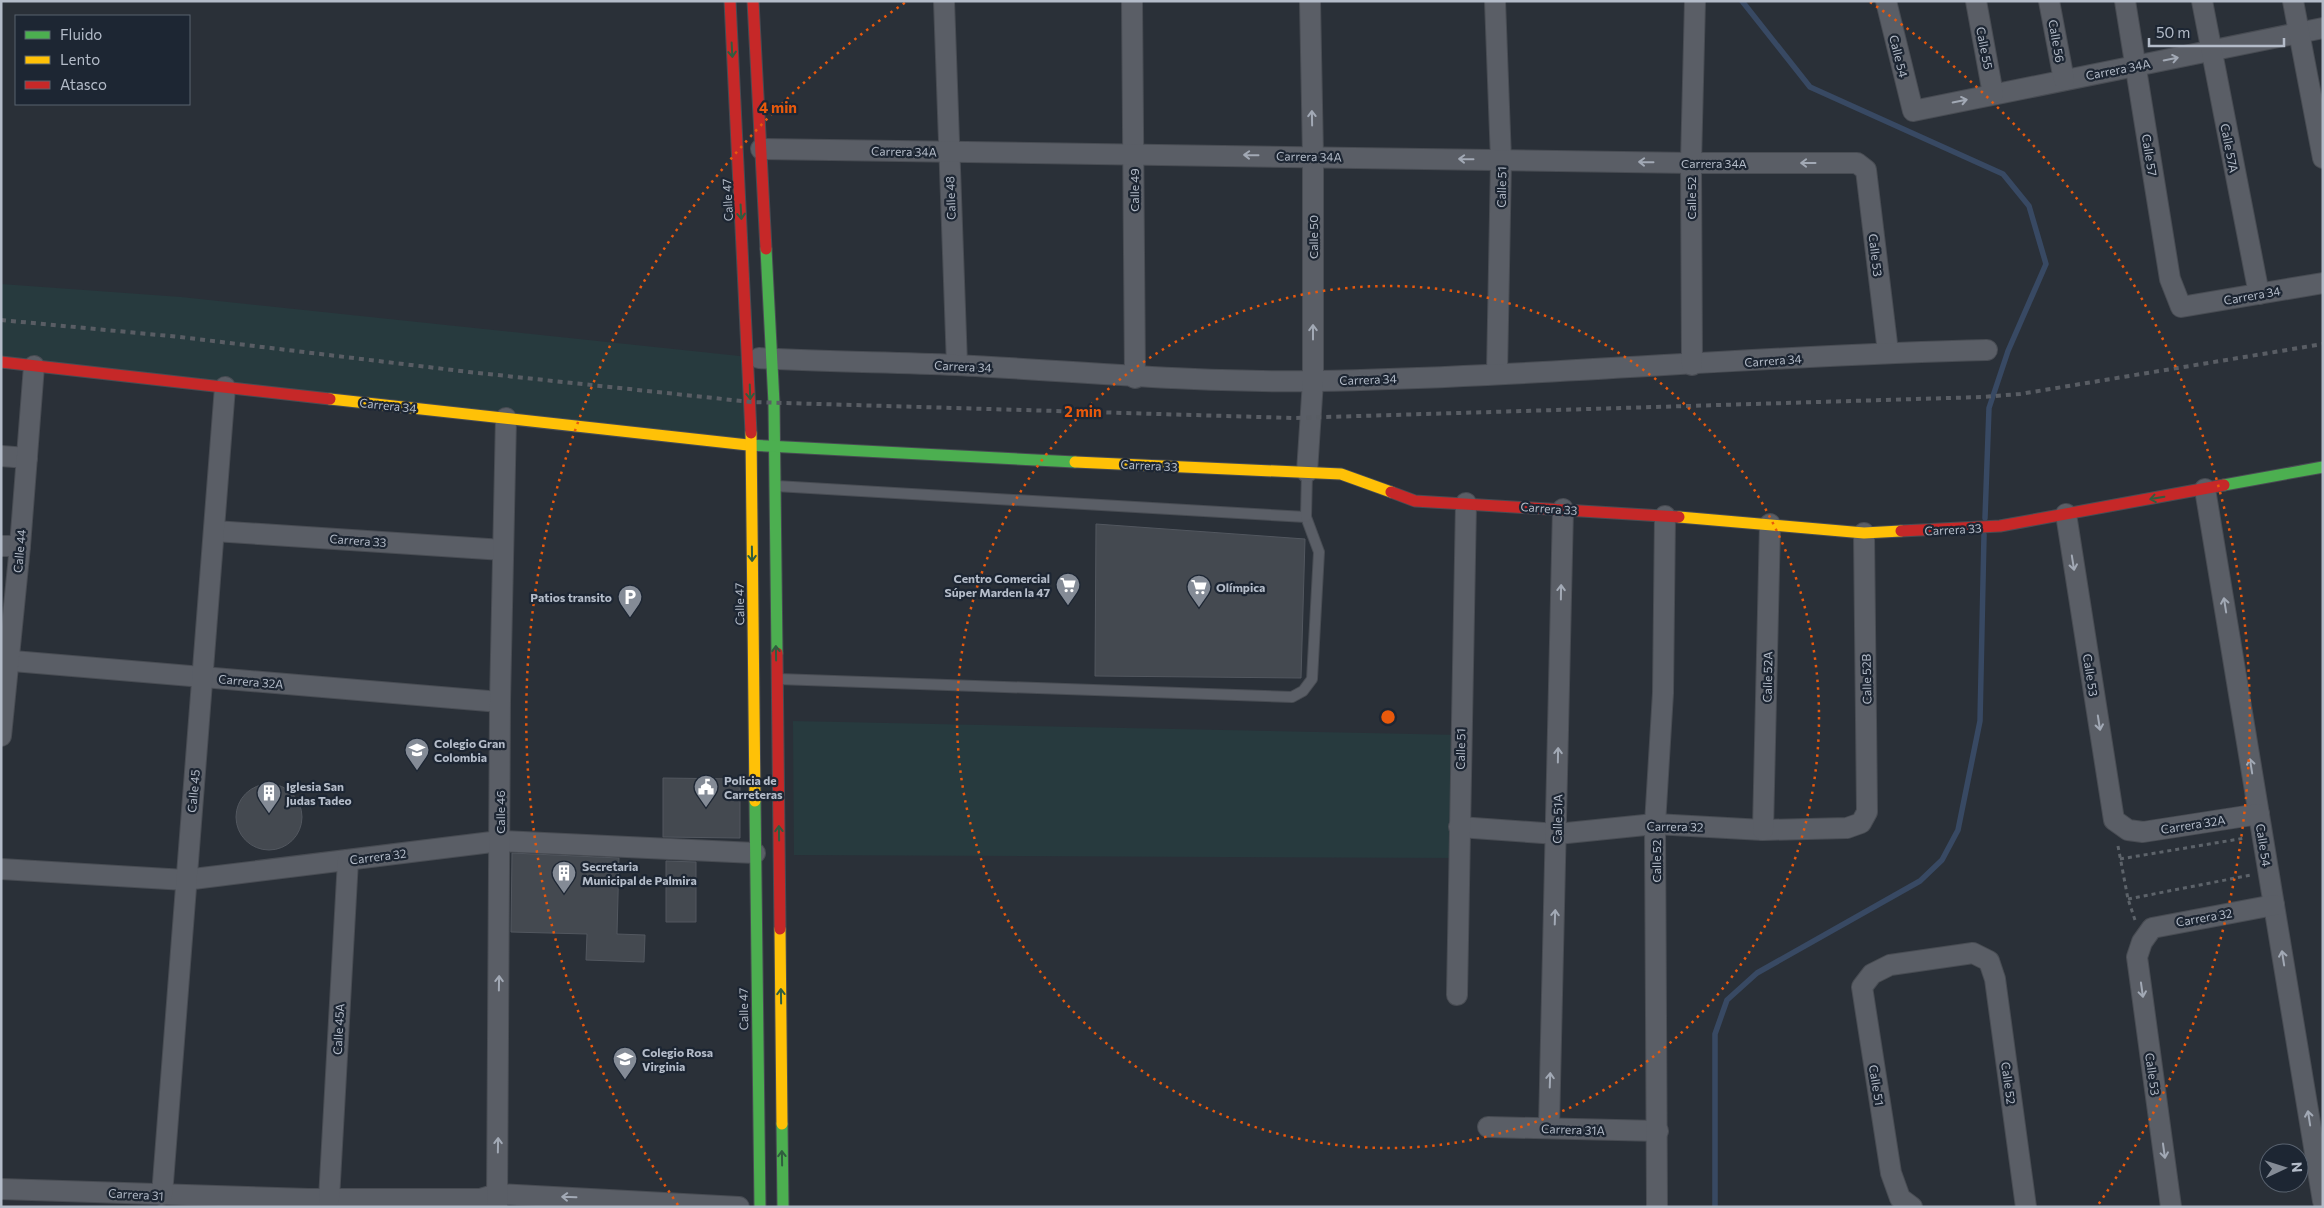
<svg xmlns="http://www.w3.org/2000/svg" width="2324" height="1208" viewBox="0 0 2324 1208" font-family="Commissioner,sans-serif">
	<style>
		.green { fill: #273a3e }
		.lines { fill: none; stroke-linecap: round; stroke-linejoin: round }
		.stream { stroke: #384963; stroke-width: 5.5 }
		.building { fill: #444950; stroke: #52575f }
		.lane-casing { stroke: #484c53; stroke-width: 12 }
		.street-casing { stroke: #484c53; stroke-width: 22 }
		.fast-casing { stroke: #484c53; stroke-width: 13 }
		.slow-casing { stroke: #484c53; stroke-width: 13 }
		.jam-casing { stroke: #484c53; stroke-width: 13 }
		.path { stroke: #5d636a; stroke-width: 3; stroke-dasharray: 4 4; stroke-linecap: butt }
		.lane { stroke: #5a5e66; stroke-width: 10 }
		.street { stroke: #5a5e66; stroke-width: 20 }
		.fast { stroke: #4caf50; stroke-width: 11 }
		.slow { stroke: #ffc107; stroke-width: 11 }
		.jam { stroke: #c62828; stroke-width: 11 }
		.rail { stroke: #595d64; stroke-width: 4; stroke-dasharray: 5 5; stroke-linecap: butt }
		.oneway { stroke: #305d3f }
		.oneway2 { stroke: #a2a9b5 }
		.ring { fill: none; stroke: #e8590c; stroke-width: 2.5; stroke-dasharray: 2.5 5 }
		.labels { text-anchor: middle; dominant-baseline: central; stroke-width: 4.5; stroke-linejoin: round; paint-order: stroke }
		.street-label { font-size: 12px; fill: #b4bcc9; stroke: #1d2633 }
		.poi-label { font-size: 12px; font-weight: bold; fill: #b4bcc9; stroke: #1d2633; text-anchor: start }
		.centre { fill: #e8590c; stroke: #1d2633; stroke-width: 2.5 }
		.ring-label { font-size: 15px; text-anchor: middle; font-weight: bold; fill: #e8590c; stroke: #1d2633; stroke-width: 4.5; stroke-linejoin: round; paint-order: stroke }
	</style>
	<rect width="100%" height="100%" fill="#2a3038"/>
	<g class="green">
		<path d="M1,284L181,297L749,357L751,445L1,362Z"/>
		<path d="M793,721L1461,735L1459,858L794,855Z"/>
	</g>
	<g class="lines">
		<g class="stream">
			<path d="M1742,1L1810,87L2003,174L2029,206L2046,264L2008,351L1989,408L1985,518"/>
			<path d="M1715,1207V1034L1727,1000L1757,973L1920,881L1942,860L1958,830L1980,721L1984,535"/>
		</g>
	</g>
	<g class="building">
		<path d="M1096,524L1305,539L1301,678L1095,676Z"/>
		<path d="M663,778L740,779V838L663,837Z"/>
		<circle cx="269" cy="817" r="33"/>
		<path d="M512,853L619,858L617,934L645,935L644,962L586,960L587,934L511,932Z"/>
		<path d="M666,861L696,862V922H666Z"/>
	</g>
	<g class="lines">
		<defs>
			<g id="lane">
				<path d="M776,486L1306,517L1319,552L1312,679L1303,691L1292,697L778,679"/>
				<path d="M1306,517L1307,473"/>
			</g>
			<g id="street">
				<path d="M944,1L957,365"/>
				<path d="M1132,1L1135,378"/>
				<path d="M1495,1L1501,160L1497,374"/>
				<path d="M1886,1L1913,111L2323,28"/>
				<path d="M1976,1L1993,94"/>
				<path d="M2049,1L2064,80"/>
				<path d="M2125,1L2170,279L2181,307L2323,283"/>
				<path d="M2202,1L2259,294"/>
				<path d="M2293,1L2323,158"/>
				<path d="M761,149L1691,163H1857L1866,170L1888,352"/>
				<path d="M759,358C825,362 891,362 956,365C1076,371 1194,383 1314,381C1539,377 1762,355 1987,350"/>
				<path d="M1692,365L1691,163L1695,1"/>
				<path d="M1,456L27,458"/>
				<path d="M1307,472L1313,381V156L1310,1"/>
				<path d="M2205,489L2323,1201"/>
				<path d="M2066,514L2114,820L2128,830L2143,832L2259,814"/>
				<path d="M214,531L503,550"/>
				<path d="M1,546H20"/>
				<path d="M1,660L500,702"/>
				<path d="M1,736L20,546L34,366"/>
				<path d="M1459,827L1557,834L1655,824L1763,830L1847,828L1861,823L1867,812L1864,533"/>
				<path d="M1763,830L1770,524"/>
				<path d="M1,869L185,880L500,841L755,853"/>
				<path d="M1457,995L1466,503"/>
				<path d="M1488,1127L1658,1131"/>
				<path d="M1549,1128L1563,509"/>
				<path d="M1,1189L309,1199H480L497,1194L739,1207"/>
				<path d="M162,1195L225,387"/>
				<path d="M329,1199L348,860"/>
				<path d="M497,1207L500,702L506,418"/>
				<path d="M1657,1207L1655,824L1663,693L1665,516"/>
				<path d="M1912,1207L1900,1198L1891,1173L1862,987L1872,974L1890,965L1973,953L1989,961L1995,979L2026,1207"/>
				<path d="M2171,1207L2137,957L2142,942L2152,928L2274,905"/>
			</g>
			<g id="fast">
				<path d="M766,249L774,403L777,653"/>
				<path d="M748,445L1075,462"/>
				<path d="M2224,485L2323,467"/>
				<path d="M755,801L760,1207"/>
				<path d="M782,1124L783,1207"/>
			</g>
			<g id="slow">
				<path d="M330,399L748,445"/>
				<path d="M751,433L755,801"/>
				<path d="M1075,462L1341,474L1391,492"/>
				<path d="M1679,517L1864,533L1901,531"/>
				<path d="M780,929L782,1124"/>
			</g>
			<g id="jam">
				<path d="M730,1L751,433"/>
				<path d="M753,1L766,249"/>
				<path d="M1,362L330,399"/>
				<path d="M1391,492L1415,501L1679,517"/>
				<path d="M1901,531L2000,526L2224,485"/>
				<path d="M777,653L780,929"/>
			</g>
		</defs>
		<use href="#lane" class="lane-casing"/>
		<use href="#street" class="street-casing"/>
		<use href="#fast" class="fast-casing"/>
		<use href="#slow" class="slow-casing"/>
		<use href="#jam" class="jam-casing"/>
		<g class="path">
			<path d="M2118,846L2128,899L2135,920"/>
			<path d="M2120,859L2245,838"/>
			<path d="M2128,899L2251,875"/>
		</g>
		<use href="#lane" class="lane"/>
		<use href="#street" class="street"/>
		<use href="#fast" class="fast"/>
		<use href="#slow" class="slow"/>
		<use href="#jam" class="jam"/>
		<path class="rail" d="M1,320L180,337L469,372L751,402L1294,418L1982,397L2020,394L2323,344"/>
	</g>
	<defs><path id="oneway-shaft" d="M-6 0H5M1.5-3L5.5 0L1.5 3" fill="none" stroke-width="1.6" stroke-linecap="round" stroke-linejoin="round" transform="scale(1.25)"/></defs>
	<g class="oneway">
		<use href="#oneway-shaft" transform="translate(732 50) rotate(87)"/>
		<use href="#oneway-shaft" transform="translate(741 212) rotate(87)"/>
		<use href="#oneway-shaft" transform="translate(750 392) rotate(88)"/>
		<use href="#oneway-shaft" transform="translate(2157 498) rotate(170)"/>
		<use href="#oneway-shaft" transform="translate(752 554) rotate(89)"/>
		<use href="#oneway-shaft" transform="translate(776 653) rotate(-91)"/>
		<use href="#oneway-shaft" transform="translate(779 833) rotate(-91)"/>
		<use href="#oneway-shaft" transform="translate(781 996) rotate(-91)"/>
		<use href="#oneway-shaft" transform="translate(782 1158) rotate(-91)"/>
	</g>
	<g class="oneway2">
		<use href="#oneway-shaft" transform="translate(2171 59) rotate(-11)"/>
		<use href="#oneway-shaft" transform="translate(1960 101) rotate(-12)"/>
		<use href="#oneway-shaft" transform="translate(1312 118) rotate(-91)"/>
		<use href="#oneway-shaft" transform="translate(1251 155) rotate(-179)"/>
		<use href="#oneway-shaft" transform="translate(1466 159) rotate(-179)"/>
		<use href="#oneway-shaft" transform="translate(1646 162) rotate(-179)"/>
		<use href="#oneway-shaft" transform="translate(1808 163) rotate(180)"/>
		<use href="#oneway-shaft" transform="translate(1313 332) rotate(-90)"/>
		<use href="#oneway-shaft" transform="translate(2073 563) rotate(81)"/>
		<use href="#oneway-shaft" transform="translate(1561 592) rotate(-89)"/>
		<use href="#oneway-shaft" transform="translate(2225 605) rotate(-99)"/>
		<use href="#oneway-shaft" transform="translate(2099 723) rotate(81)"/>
		<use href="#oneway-shaft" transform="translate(1558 755) rotate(-89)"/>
		<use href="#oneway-shaft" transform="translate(2251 766) rotate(-99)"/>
		<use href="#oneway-shaft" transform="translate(1555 917) rotate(-88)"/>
		<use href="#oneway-shaft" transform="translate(2283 958) rotate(-99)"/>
		<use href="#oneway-shaft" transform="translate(499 983) rotate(-89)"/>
		<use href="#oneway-shaft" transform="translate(2142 990) rotate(82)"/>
		<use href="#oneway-shaft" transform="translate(1550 1080) rotate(-88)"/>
		<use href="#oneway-shaft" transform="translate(2309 1118) rotate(-99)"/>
		<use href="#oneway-shaft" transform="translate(498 1145) rotate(-89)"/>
		<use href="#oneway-shaft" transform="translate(2164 1151) rotate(82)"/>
		<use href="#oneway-shaft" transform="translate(569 1197) rotate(-178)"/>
	</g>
	<g class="ring">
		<circle cx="1388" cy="717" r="431"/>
		<path d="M678 1205A862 862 0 0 1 906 2M1870 2A862 862 0 0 1 2098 1205"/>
	</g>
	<defs>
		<symbol id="supermarket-pin" viewBox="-11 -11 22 30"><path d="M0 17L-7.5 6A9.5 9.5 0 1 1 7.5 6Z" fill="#848b96" stroke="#1d2633"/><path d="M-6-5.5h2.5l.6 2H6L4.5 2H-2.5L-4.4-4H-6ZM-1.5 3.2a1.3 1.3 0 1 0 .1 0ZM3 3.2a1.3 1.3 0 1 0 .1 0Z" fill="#fff"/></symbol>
		<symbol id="parking-pin" viewBox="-11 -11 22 30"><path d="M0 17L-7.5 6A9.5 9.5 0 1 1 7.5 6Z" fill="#848b96" stroke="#1d2633"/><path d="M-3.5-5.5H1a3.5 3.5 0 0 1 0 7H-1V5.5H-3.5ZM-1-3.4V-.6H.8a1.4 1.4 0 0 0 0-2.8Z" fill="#fff"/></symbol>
		<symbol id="school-pin" viewBox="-11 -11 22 30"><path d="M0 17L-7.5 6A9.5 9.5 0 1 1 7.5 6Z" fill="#848b96" stroke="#1d2633"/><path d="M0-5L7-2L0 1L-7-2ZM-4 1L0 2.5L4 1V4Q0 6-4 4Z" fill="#fff"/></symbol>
		<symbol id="civic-pin" viewBox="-11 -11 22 30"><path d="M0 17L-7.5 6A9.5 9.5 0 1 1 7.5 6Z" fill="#848b96" stroke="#1d2633"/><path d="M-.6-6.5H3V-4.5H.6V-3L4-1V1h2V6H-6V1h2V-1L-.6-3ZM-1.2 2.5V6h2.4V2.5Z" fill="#fff"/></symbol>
		<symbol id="building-pin" viewBox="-11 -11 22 30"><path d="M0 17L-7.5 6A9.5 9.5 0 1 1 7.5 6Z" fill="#848b96" stroke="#1d2633"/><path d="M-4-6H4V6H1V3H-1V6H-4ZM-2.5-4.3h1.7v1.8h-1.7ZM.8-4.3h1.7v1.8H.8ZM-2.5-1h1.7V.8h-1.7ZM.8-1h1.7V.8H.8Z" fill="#fff"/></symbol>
	</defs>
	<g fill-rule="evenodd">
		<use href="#supermarket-pin" x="1054" y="571" width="28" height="38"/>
		<use href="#supermarket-pin" x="1185" y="573" width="28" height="38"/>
		<use href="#parking-pin" x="616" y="583" width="28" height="38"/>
		<use href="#school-pin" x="403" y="736" width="28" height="38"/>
		<use href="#civic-pin" x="692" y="773" width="28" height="38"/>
		<use href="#building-pin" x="255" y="779" width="28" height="38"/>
		<use href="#building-pin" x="550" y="859" width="28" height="38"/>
		<use href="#school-pin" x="611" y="1045" width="28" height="38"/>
	</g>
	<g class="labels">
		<g class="street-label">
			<text transform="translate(2057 41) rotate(80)">Calle 56</text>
			<text transform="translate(1985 48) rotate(79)">Calle 55</text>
			<text transform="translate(1899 56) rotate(76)">Calle 54</text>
			<text transform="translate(2118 69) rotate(-11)">Carrera 34A</text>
			<text transform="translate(2230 148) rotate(79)">Calle 57A</text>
			<text transform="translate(904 151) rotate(1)">Carrera 34A</text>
			<text transform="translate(2150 155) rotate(81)">Calle 57</text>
			<text transform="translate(1309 156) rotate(1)">Carrera 34A</text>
			<text x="1714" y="163">Carrera 34A</text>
			<text transform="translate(1501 187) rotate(-89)">Calle 51</text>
			<text transform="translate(1134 190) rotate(-90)">Calle 49</text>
			<text transform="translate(950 198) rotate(-92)">Calle 48</text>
			<text transform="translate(1691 198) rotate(-90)">Calle 52</text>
			<text transform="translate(727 200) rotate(-93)">Calle 47</text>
			<text transform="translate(1313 237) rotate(-90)">Calle 50</text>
			<text transform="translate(1876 255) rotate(83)">Calle 53</text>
			<text transform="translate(2252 295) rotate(-10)">Carrera 34</text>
			<text transform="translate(1773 360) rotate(-4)">Carrera 34</text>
			<text transform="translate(963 366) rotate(3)">Carrera 34</text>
			<text transform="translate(1368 379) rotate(-2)">Carrera 34</text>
			<text transform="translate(388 405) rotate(6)">Carrera 34</text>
			<text transform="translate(1149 465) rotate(3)">Carrera 33</text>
			<text transform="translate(1549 508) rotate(4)">Carrera 33</text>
			<text transform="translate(1953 529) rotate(-3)">Carrera 33</text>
			<text transform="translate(358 540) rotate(4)">Carrera 33</text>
			<text transform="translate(19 551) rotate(-85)">Calle 44</text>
			<text transform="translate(739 604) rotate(-91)">Calle 47</text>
			<text transform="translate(2091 675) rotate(81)">Calle 53</text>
			<text transform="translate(1767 677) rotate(-89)">Calle 52A</text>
			<text transform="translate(1866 679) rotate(-91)">Calle 52B</text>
			<text transform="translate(251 681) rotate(5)">Carrera 32A</text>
			<text transform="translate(1460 749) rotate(-89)">Calle 51</text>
			<text transform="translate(193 791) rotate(-85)">Calle 45</text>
			<text transform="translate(500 812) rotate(-90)">Calle 46</text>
			<text transform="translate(1557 819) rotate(-89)">Calle 51A</text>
			<text transform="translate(2193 824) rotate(-9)">Carrera 32A</text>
			<text transform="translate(1675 826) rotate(1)">Carrera 32</text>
			<text transform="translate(2264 845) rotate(81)">Calle 54</text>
			<text transform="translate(378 856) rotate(-7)">Carrera 32</text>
			<text transform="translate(1656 861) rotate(-90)">Calle 52</text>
			<text transform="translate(2204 917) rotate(-10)">Carrera 32</text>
			<text transform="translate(743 1009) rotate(-91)">Calle 47</text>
			<text transform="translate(338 1029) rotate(-87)">Calle 45A</text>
			<text transform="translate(2153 1074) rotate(82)">Calle 53</text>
			<text transform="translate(2009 1083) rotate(82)">Calle 52</text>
			<text transform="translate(1877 1085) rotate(81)">Calle 51</text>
			<text transform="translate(1573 1129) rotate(2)">Carrera 31A</text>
			<text transform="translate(136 1194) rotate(3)">Carrera 31</text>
		</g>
		<g class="poi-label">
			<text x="1050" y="578" text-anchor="end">Centro Comercial<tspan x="1050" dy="14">Súper Marden la 47</tspan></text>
			<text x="1216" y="587">Olímpica</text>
			<text x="612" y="597" text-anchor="end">Patios transito</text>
			<text x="434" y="743">Colegio Gran<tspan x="434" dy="14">Colombia</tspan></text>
			<text x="724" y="780">Policia de<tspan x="724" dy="14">Carreteras</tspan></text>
			<text x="286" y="786">Iglesia San<tspan x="286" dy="14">Judas Tadeo</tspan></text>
			<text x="582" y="866">Secretaria<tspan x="582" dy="14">Municipal de Palmira</tspan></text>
			<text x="642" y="1052">Colegio Rosa<tspan x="642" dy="14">Virginia</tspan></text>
		</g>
	</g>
	<circle cx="1388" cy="717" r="8" class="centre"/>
	<g class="ring-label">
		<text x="778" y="113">4 min</text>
		<text x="1083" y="417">2 min</text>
	</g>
	<rect width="2324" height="1208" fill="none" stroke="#b4bcc9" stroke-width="5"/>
	<rect x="15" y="15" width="175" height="90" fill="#1d2633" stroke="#59626f"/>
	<rect x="25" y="31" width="25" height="8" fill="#4caf50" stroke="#59626f"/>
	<text x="60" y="40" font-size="15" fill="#b4bcc9">Fluido</text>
	<rect x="25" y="56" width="25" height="8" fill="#ffc107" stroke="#59626f"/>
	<text x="60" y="65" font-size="15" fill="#b4bcc9">Lento</text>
	<rect x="25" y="81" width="25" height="8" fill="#c62828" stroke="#59626f"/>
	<text x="60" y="90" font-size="15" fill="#b4bcc9">Atasco</text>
	<g transform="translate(2284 1168) rotate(86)"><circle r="24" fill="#1d2633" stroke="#59626f"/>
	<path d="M0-4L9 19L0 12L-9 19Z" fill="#848b96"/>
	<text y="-8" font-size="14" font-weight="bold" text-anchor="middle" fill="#b4bcc9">N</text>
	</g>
	<path d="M2149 38v8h135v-8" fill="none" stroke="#b4bcc9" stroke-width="2.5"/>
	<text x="2156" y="38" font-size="15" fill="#b4bcc9" stroke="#1d2633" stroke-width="4" paint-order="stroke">50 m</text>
</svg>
